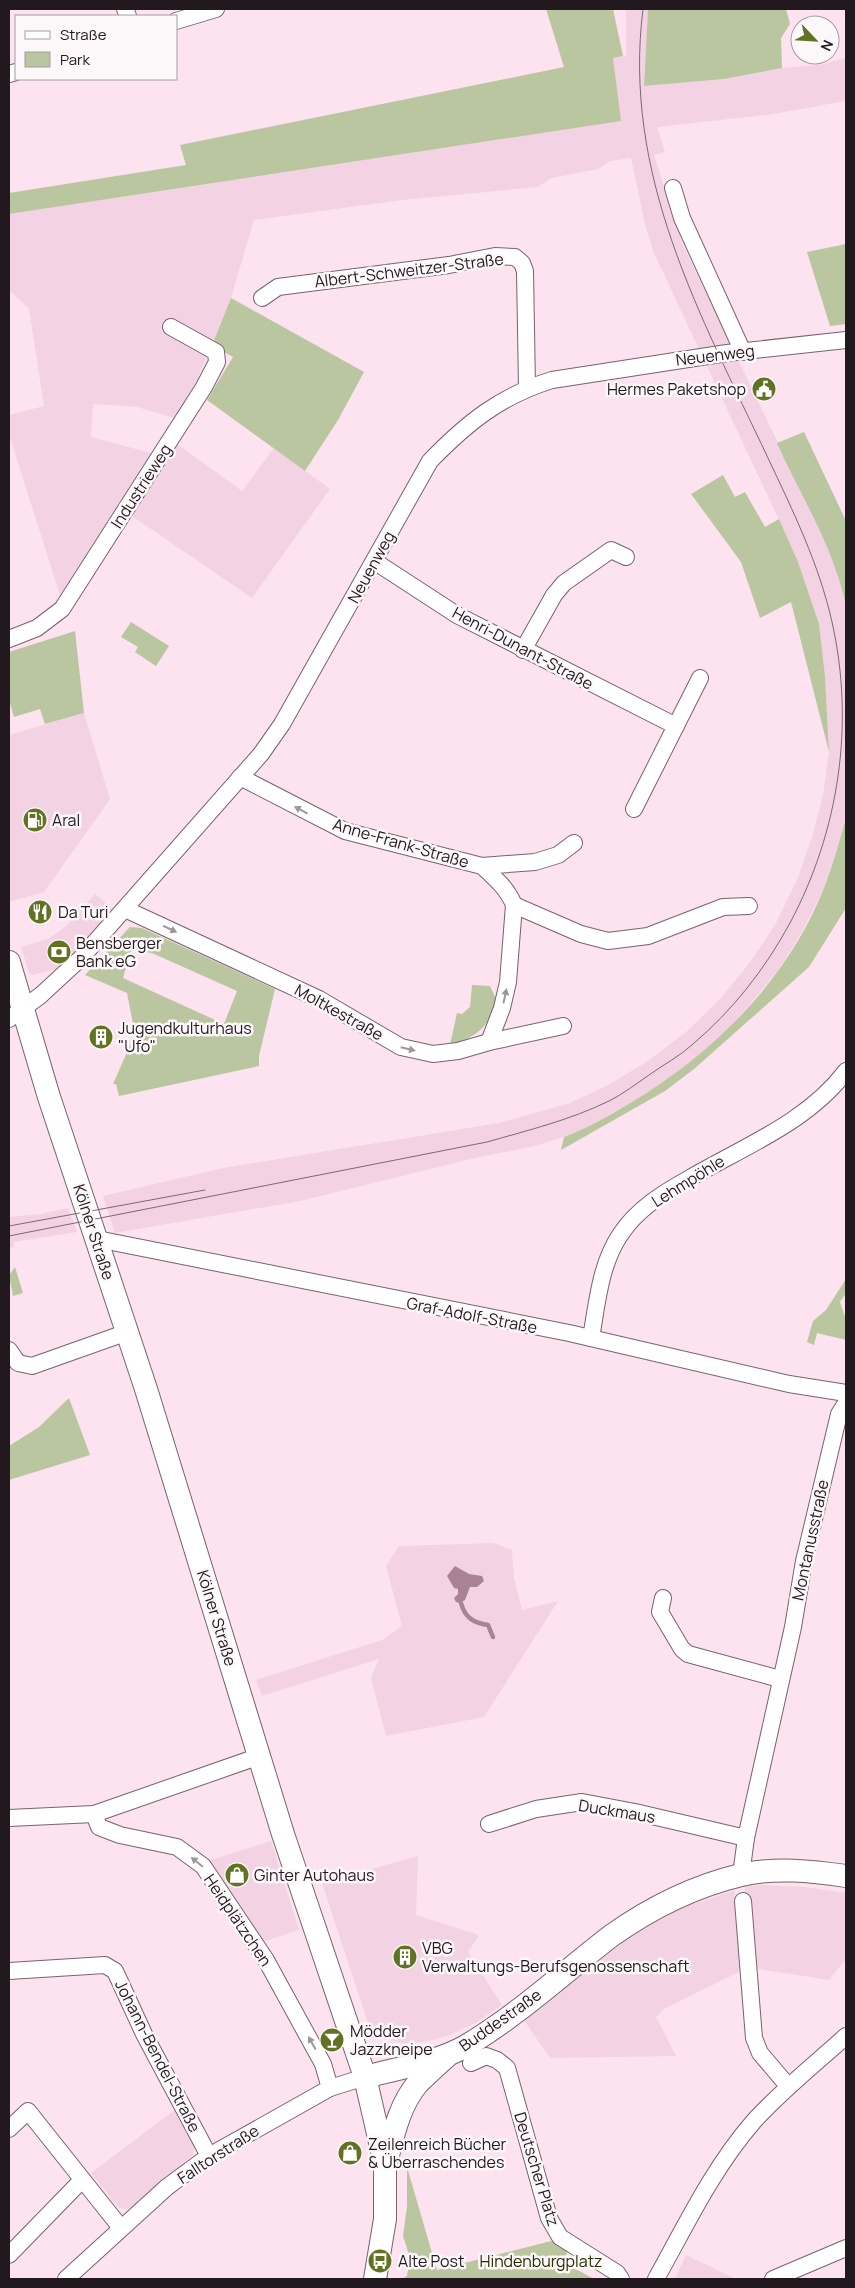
<svg xmlns="http://www.w3.org/2000/svg" width="855" height="2288" viewBox="0 0 855 2288" font-family="Manrope,sans-serif">
	<style>
		.built { fill: #f3d3e3 }
		.green { fill: #bac6a0; fill-rule: evenodd }
		.water { fill: #aa8296 }
		.lines { fill: none; stroke-linecap: round; stroke-linejoin: round }
		.stream { stroke: #aa8296; stroke-width: 4.5 }
		.street-casing { stroke: #78626d; stroke-width: 18 }
		.secondary-casing { stroke: #78626d; stroke-width: 24 }
		.street { stroke: #fff; stroke-width: 16 }
		.secondary { stroke: #fff; stroke-width: 22 }
		.tram { stroke: #796a72; stroke-width: 1 }
		.oneway { fill: #9c989a }
		.labels { text-anchor: middle; dominant-baseline: central; stroke-width: 5; stroke-linejoin: round; paint-order: stroke }
		.street-label { font-size: 16px; fill: #22191e; stroke: #fcf7f9 }
		.poi-label { font-size: 16px; fill: #22191e; stroke: #fcf7f9; text-anchor: start }
		.park-label { font-size: 16px; fill: #252f00; stroke: #fcf7f9 }
	</style>
	<rect width="100%" height="100%" fill="#fce3ef"/>
	<g class="built">
		<path d="M626,9H648L644,86L724,79L782,68L819,65L846,58V101L767,115L657,127L665,152L654,155L682,243L830,551L841,583L846,606V819L824,888L803,930L779,969L731,1027L700,1055L664,1083L581,1131L535,1146L479,1157L300,1201L115,1233L103,1196L223,1168L499,1123L570,1103L610,1084L648,1061L686,1032L721,998L751,961L775,925L797,880L813,834L823,795L829,752L825,676L819,624L787,537L654,253L645,224L631,158L610,161L598,169L552,178L538,187L402,200L254,220L231,298L194,387L174,418L137,407L93,404L91,437L151,453L60,595L11,441H9V415L44,406L29,309L9,290V214L620,121L612,58L626,56Z"/>
		<path d="M177,444L242,491L274,448L330,489L252,598L132,516Z"/>
		<path d="M84,713L110,799L44,892L9,902V735Z"/>
		<path d="M95,894L113,909L61,968L32,975L29,973L21,947L48,939L65,927Z"/>
		<path d="M68,1208L77,1232L14,1242V1247L9,1249V1217L41,1214Z"/>
		<path d="M493,1543L512,1550L514,1578L522,1610L558,1601L484,1717L386,1736L371,1678L379,1659L262,1696L256,1680L382,1640L402,1626L386,1566L399,1546Z"/>
		<path d="M271,1841L299,1930L262,1942L205,1862Z"/>
		<path d="M418,1856L416,1915L479,1935L468,1952L502,2005L475,2023L450,2035L433,2040L406,2044L396,2042L374,2033L367,2020L322,1883Z"/>
		<path d="M760,1885L804,1887L846,1893V1959L829,1980L753,1968L745,1887Z"/>
		<path d="M734,1890L743,1970L664,2009L656,2017L676,2056L550,2058L524,2020L621,1944L644,1929L682,1908Z"/>
		<path d="M176,2109L195,2145L193,2155L131,2208L124,2209L118,2207L91,2173Z"/>
		<path d="M686,2255L736,2279H675Z"/>
	</g>
	<g class="green">
		<path d="M546,9H613L623,56L613,58L621,121L9,214V193L186,165L180,145L564,67Z"/>
		<path d="M648,9H786L790,24L781,38L782,68L724,79L644,86Z"/>
		<path d="M846,244V324L830,326L807,252Z"/>
		<path d="M231,298L364,372L338,420L305,471L207,400L233,357L212,345Z"/>
		<path d="M804,432L846,521V606C834,547 801,497 777,443Z"/>
		<path d="M723,475L735,497L745,492L765,527L779,519L798,562L819,624L825,676L829,752L791,602L760,618L741,562L691,494Z"/>
		<path d="M131,622L169,646L156,666L135,652L138,647L121,637Z"/>
		<path d="M75,631L84,713L45,724L40,709L14,717L9,700V652Z"/>
		<path d="M846,819V908L809,967L694,1069L665,1091L561,1150L564,1137C588,1128 610,1115 632,1102C715,1052 788,979 824,888C833,865 839,841 846,819Z"/>
		<path d="M130,927L142,928L275,989L259,1056V1066L119,1096L116,1084H113L135,1034L127,993L85,975ZM131,950L152,953L237,991L224,1024L123,978Z"/>
		<path d="M472,985L490,986L496,999C492,1026 475,1038 450,1045L457,1013L462,1014L470,1007Z"/>
		<path d="M15,1267L23,1293L13,1296L9,1275Z"/>
		<path d="M846,1279V1293L840,1302L846,1320V1340L817,1333L814,1345L807,1342L813,1321L826,1310Z"/>
		<path d="M69,1398L90,1455L9,1480V1446L39,1427Z"/>
		<path d="M407,2167L437,2270L555,2240L569,2248L563,2262L594,2279H402L407,2276L410,2258L403,2236L407,2206Z"/>
	</g>
	<path class="water" d="M455,1566L469,1574L482,1576L484,1581L477,1587H470L465,1600L460,1603L456,1602L454,1598L458,1594V1589L454,1588L447,1576Z"/>
	<g class="lines">
		<path class="stream" d="M461,1603C465,1618 474,1623 488,1625L493,1637"/>
		<defs>
			<g id="street">
				<path d="M125,9L128,16"/>
				<path d="M176,21L216,9"/>
				<path d="M9,74L16,72"/>
				<path d="M673,188L682,218L743,352"/>
				<path d="M262,298L278,287L449,265L495,256L515,257L522,263L525,271L527,387"/>
				<path d="M374,561L457,615L676,726"/>
				<path d="M9,639L37,628L62,609L204,387L217,362L216,352L171,327"/>
				<path d="M523,650L554,595L564,583L611,550L626,557"/>
				<path d="M240,777L345,831L482,866C495,878 507,888 514,905L508,982L502,1008L489,1042"/>
				<path d="M634,809L700,678"/>
				<path d="M482,866L535,862L558,855L574,843"/>
				<path d="M514,905L581,934L608,941L648,936L723,907L749,906"/>
				<path d="M125,909L319,999L401,1047L433,1054L458,1051L489,1042L563,1026"/>
				<path d="M9,1019L41,995L81,958L261,754L282,724L430,461C467,423 500,396 552,380L727,353L846,340"/>
				<path d="M97,1239L569,1333L789,1384L846,1393"/>
				<path d="M591,1338C597,1304 600,1265 620,1235C637,1209 663,1193 690,1178C743,1147 808,1122 846,1071"/>
				<path d="M9,1350L18,1363L32,1366L125,1333"/>
				<path d="M663,1598L660,1612L682,1649L688,1654L780,1679"/>
				<path d="M94,1814L99,1827L120,1835L177,1847L203,1866L266,1960L323,2064L330,2088"/>
				<path d="M9,1818L94,1814L260,1756"/>
				<path d="M489,1824L536,1809L582,1802L635,1812L746,1838"/>
				<path d="M741,1875L746,1838L793,1627L804,1561L839,1414L846,1403"/>
				<path d="M743,1901L754,2038L760,2053L788,2086"/>
				<path d="M9,1971L105,1965L115,1971L144,2034L209,2156"/>
				<path d="M471,2063L486,2056L497,2060L507,2068L549,2218L560,2237L617,2273L621,2279"/>
				<path d="M9,2129L28,2111L121,2228"/>
				<path d="M9,2255L82,2180"/>
				<path d="M66,2279L167,2187L209,2156L330,2088L365,2077"/>
				<path d="M656,2279C686,2225 713,2168 754,2121C782,2090 815,2064 846,2036"/>
				<path d="M773,2279L846,2248"/>
			</g>
			<g id="secondary">
				<path d="M9,962L49,1097L146,1389L283,1834L365,2077L385,2164V2219L375,2279"/>
				<path d="M365,2077C398,2068 436,2063 466,2046C518,2015 563,1973 611,1936C649,1909 695,1886 741,1875C775,1867 812,1871 846,1876"/>
				<path d="M386,2163C393,2136 399,2105 418,2083C427,2074 437,2065 447,2056"/>
			</g>
		</defs>
		<use href="#street" class="street-casing"/>
		<use href="#secondary" class="secondary-casing"/>
		<use href="#street" class="street"/>
		<use href="#secondary" class="secondary"/>
		<g class="tram">
			<path d="M9,1226L205,1190"/>
			<path d="M9,1236L487,1142C529,1130 570,1120 609,1101C623,1094 636,1084 649,1075C663,1065 680,1056 693,1044C733,1010 765,969 790,923C839,831 855,724 832,622C819,564 793,511 768,458C700,314 622,175 643,9"/>
		</g>
	</g>
	<defs><path id="oneway-solid" d="M-6-.8H1V-3.2L6.5 0L1 3.2V.8H-6Z" transform="scale(1.25)"/></defs>
	<g class="oneway">
		<use href="#oneway-solid" transform="translate(301 810) rotate(-152)"/>
		<use href="#oneway-solid" transform="translate(170 929) rotate(25)"/>
		<use href="#oneway-solid" transform="translate(505 996) rotate(-78)"/>
		<use href="#oneway-solid" transform="translate(408 1049) rotate(13)"/>
		<use href="#oneway-solid" transform="translate(197 1862) rotate(-141)"/>
		<use href="#oneway-solid" transform="translate(312 2043) rotate(-119)"/>
	</g>
	<defs>
		<symbol id="civic-disc" viewBox="-11 -11 22 22"><circle r="9.5" fill="#607322" stroke="#fcf7f9"/><path d="M-.6-6.5H3V-4.5H.6V-3L4-1V1h2V6H-6V1h2V-1L-.6-3ZM-1.2 2.5V6h2.4V2.5Z" fill="#fff"/></symbol>
		<symbol id="fuel-disc" viewBox="-11 -11 22 22"><circle r="9.5" fill="#607322" stroke="#fcf7f9"/><path d="M-5.5-6h7V0h2V4h1.3V-2.5L3-4.5l.8-.8L6-3V5H2.5V1h-1V6h-7ZM-4.2-4.7v3.2H.2V-4.7Z" fill="#fff"/></symbol>
		<symbol id="restaurant-disc" viewBox="-11 -11 22 22"><circle r="9.5" fill="#607322" stroke="#fcf7f9"/><path d="M-5-6h1v4h1v-4h1v4h1v-4h1v5L-1.5 .5V6h-2V.5L-5-1ZM5-6V6H3V1.5H1.5Q1.5-4 5-6Z" fill="#fff"/></symbol>
		<symbol id="bank-disc" viewBox="-11 -11 22 22"><circle r="9.5" fill="#607322" stroke="#fcf7f9"/><path d="M-6-4H6V4H-6ZM0-2.3a2.3 2.3 0 1 0 0 4.6a2.3 2.3 0 1 0 0-4.6Z" fill="#fff"/></symbol>
		<symbol id="building-disc" viewBox="-11 -11 22 22"><circle r="9.5" fill="#607322" stroke="#fcf7f9"/><path d="M-4-6H4V6H1V3H-1V6H-4ZM-2.5-4.3h1.7v1.8h-1.7ZM.8-4.3h1.7v1.8H.8ZM-2.5-1h1.7V.8h-1.7ZM.8-1h1.7V.8H.8Z" fill="#fff"/></symbol>
		<symbol id="shop-disc" viewBox="-11 -11 22 22"><circle r="9.5" fill="#607322" stroke="#fcf7f9"/><path d="M-5-2.5h2.3a2.7 3.5 0 0 1 5.4 0H5L5.5 6h-11ZM-1.5-2.5h3a1.5 2.3 0 0 0-3 0Z" fill="#fff"/></symbol>
		<symbol id="bar-disc" viewBox="-11 -11 22 22"><circle r="9.5" fill="#607322" stroke="#fcf7f9"/><path d="M-6-5H6L.8 .8V4.5H3.5V6h-7V4.5H-.8V.8Z" fill="#fff"/></symbol>
		<symbol id="bus-disc" viewBox="-11 -11 22 22"><circle r="9.5" fill="#607322" stroke="#fcf7f9"/><path d="M-5-6H5V4H4V6H2V4H-2V6H-4V4H-5ZM-3.5-4V0h7V-4ZM-3.5 1.2v1.5H-2V1.2ZM2 1.2v1.5H3.5V1.2Z" fill="#fff"/></symbol>
	</defs>
	<g fill-rule="evenodd">
		<use href="#civic-disc" x="750" y="375" width="28" height="28"/>
		<use href="#fuel-disc" x="21" y="806" width="28" height="28"/>
		<use href="#restaurant-disc" x="26" y="898" width="28" height="28"/>
		<use href="#bank-disc" x="45" y="938" width="28" height="28"/>
		<use href="#building-disc" x="87" y="1023" width="28" height="28"/>
		<use href="#shop-disc" x="223" y="1861" width="28" height="28"/>
		<use href="#building-disc" x="391" y="1943" width="28" height="28"/>
		<use href="#bar-disc" x="318" y="2026" width="28" height="28"/>
		<use href="#shop-disc" x="336" y="2139" width="28" height="28"/>
		<use href="#bus-disc" x="366" y="2247" width="28" height="28"/>
	</g>
	<g class="labels">
		<g class="street-label">
			<text transform="translate(409 270) rotate(-7)">Albert-Schweitzer-Straße</text>
			<text transform="translate(715 355) rotate(-7)">Neuenweg</text>
			<text transform="translate(141 486) rotate(-57)">Industrieweg</text>
			<text transform="translate(371 567) rotate(-61)">Neuenweg</text>
			<text transform="translate(523 648) rotate(28)">Henri-Dunant-Straße</text>
			<text transform="translate(401 843) rotate(16)">Anne-Frank-Straße</text>
			<text transform="translate(339 1012) rotate(29)">Moltkestraße</text>
			<text transform="translate(688 1181) rotate(-32)">Lehmpöhle</text>
			<text transform="translate(94 1232) rotate(72)">Kölner Straße</text>
			<text transform="translate(472 1315) rotate(11)">Graf-Adolf-Straße</text>
			<text transform="translate(810 1540) rotate(-78)">Montanusstraße</text>
			<text transform="translate(217 1618) rotate(73)">Kölner Straße</text>
			<text transform="translate(617 1811) rotate(9)">Duckmaus</text>
			<text transform="translate(238 1920) rotate(56)">Heidplätzchen</text>
			<text transform="translate(500 2020) rotate(-35)">Buddestraße</text>
			<text transform="translate(158 2056) rotate(63)">Johann-Bendel-Straße</text>
			<text transform="translate(218 2154) rotate(-33)">Falltorstraße</text>
			<text transform="translate(537 2169) rotate(73)">Deutscher Platz</text>
		</g>
		<g class="poi-label">
			<text x="746" y="389" text-anchor="end">Hermes Paketshop</text>
			<text x="52" y="820">Aral</text>
			<text x="58" y="912">Da Turi</text>
			<text x="76" y="943">Bensberger<tspan x="76" dy="18">Bank eG</tspan></text>
			<text x="118" y="1028">Jugendkulturhaus<tspan x="118" dy="18">"Ufo"</tspan></text>
			<text x="254" y="1875">Ginter Autohaus</text>
			<text x="422" y="1948">VBG<tspan x="422" dy="18">Verwaltungs-Berufsgenossenschaft</tspan></text>
			<text x="350" y="2031">Mödder<tspan x="350" dy="18">Jazzkneipe</tspan></text>
			<text x="368" y="2144">Zeilenreich Bücher<tspan x="368" dy="18">&amp; Überraschendes</tspan></text>
			<text x="398" y="2261">Alte Post</text>
		</g>
		<g class="park-label">
			<text x="541" y="2261">Hindenburgplatz</text>
		</g>
	</g>
	<rect width="855" height="2288" fill="none" stroke="#22191e" stroke-width="20"/>
	<rect x="15" y="15" width="162" height="65" fill="#fcf7f9" stroke="#a59ea1"/>
	<rect x="25" y="31" width="25" height="8" fill="#ffffff" stroke="#a59ea1"/>
	<text x="60" y="40" font-size="15" fill="#22191e">Straße</text>
	<rect x="25" y="52" width="25" height="15" fill="#bac6a0" stroke="#a59ea1"/>
	<text x="60" y="65" font-size="15" fill="#22191e">Park</text>
	<g transform="translate(815 40) rotate(115)"><circle r="24" fill="#fcf7f9" stroke="#a59ea1"/>
	<path d="M0-4L9 19L0 12L-9 19Z" fill="#607322"/>
	<text y="-8" font-size="14" font-weight="bold" text-anchor="middle" fill="#22191e">N</text>
	</g>
</svg>
